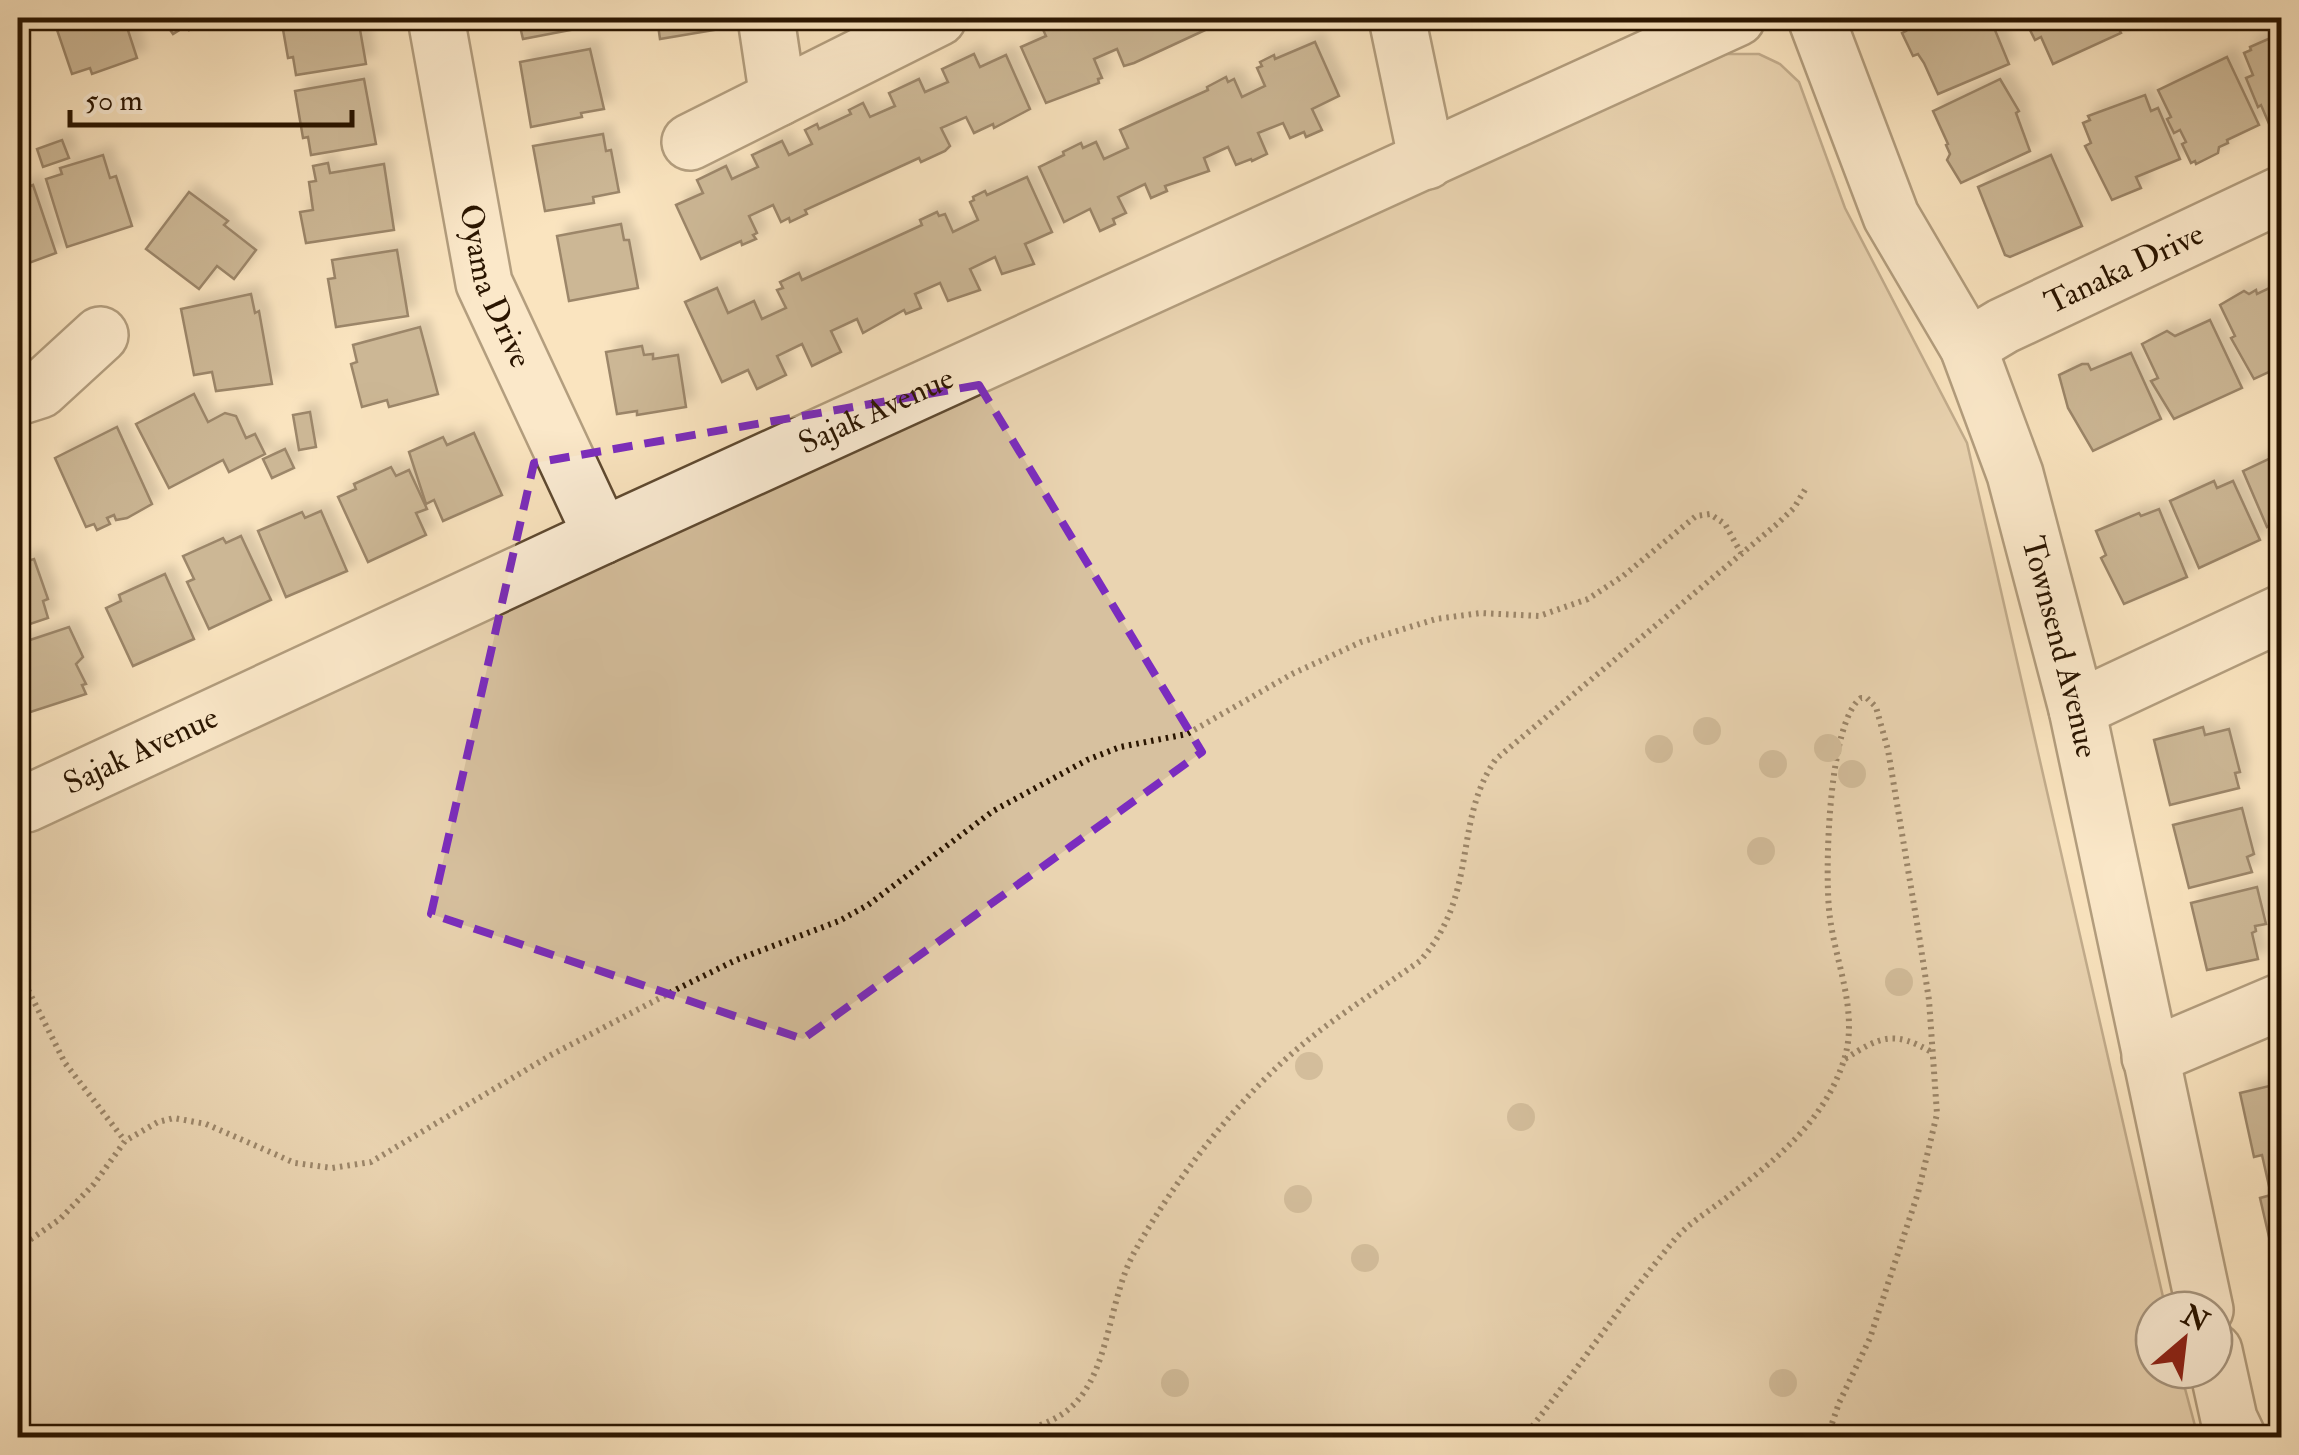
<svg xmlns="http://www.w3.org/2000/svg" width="2299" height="1455" viewBox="0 0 2299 1455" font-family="'IM FELL Double Pica',serif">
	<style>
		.green { fill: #d7c19f; stroke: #806b50; stroke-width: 2.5 }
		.building { fill: #968163; stroke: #2a1500; stroke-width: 2.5; filter: url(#shadow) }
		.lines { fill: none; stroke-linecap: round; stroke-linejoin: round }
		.minor-casing { stroke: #5e4930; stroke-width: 60 }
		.path { stroke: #2a1500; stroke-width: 6; stroke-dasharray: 2.5 5; stroke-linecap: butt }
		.minor { stroke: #fcedd5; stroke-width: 55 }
		.tree { fill: #a48f70 }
		.marked { fill: none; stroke: #7b2cbf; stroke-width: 8; stroke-dasharray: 20 12; stroke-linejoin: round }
		.labels { text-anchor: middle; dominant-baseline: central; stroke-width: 10; stroke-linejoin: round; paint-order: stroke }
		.street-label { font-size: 32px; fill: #2a1500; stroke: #fcedd5 }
	</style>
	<defs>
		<filter id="shadow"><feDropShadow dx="9" dy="-9" stdDeviation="5" flood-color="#0004"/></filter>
	</defs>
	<rect width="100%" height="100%" fill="#fae4bf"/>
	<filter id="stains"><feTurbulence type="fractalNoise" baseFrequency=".002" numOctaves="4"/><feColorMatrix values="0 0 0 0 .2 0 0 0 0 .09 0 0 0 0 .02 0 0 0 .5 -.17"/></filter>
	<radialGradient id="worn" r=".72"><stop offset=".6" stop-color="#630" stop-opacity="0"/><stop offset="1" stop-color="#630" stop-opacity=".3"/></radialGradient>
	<path class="green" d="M1726,54H1759L1780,64L1799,82L1845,208L1967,443L2166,1310H2154V1370H2180L2198,1437H18V830Z"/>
	<g class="building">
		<path d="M53,18H124L137,58L92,74L90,68L72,74Z"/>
		<path d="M162,18H209L189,30L186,26L173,34Z"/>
		<path d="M281,18H358L366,64L296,75L293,57L288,58Z"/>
		<path d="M518,18H584L586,27L523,39Z"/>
		<path d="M657,18H718L720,29L660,39Z"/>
		<path d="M1054,18H1075L1078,24L1093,18H1231L1134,63L1124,66L1117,49L1094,59L1102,78L1098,79L1099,83L1046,103L1021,47L1046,36L1040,23Z"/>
		<path d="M1936,18H1990L2009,64L1938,94L1924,63L1918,54L1913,56L1902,33L1906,31L1904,27Z"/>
		<path d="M2030,18H2113L2121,33L2053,64L2041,37L2035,40L2027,24L2032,21Z"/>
		<path d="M2282,33V124L2276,127L2274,124L2270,126L2261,105L2258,107L2246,78L2253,75L2244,53L2251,50L2250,47Z"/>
		<path d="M1315,42L1339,96L1312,109L1322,130L1306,137L1304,132L1290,138L1283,123L1258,133L1267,154L1252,161L1251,159L1236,165L1228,147L1204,158L1209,171L1165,186L1167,191L1151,198L1145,184L1118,197L1126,213L1113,219L1115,224L1100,231L1090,209L1064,222L1039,167L1064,155L1063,152L1081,143L1083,148L1096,142L1104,159L1128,148L1120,130L1208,90L1207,87L1226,77L1228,82L1234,79L1242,97L1265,86L1257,68L1262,66L1260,62L1274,55L1275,59Z"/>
		<path d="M590,49L604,109L581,113L582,117L531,127L520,62Z"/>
		<path d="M974,54L980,67L1006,55L1030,109L994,128L993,124L974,133L966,117L941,128L950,146L945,151L921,162L919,158L805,210L807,214L790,222L789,218L781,222L773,205L749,216L757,233L753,235L756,239L742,245L741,241L701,259L676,205L703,193L697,180L726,166L732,179L758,167L752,155L782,141L789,155L812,144L805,130L817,124L819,129L851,114L849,110L863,103L870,117L895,106L889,93L919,79L925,92L948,82L942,69Z"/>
		<path d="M2227,57L2259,125L2227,140L2228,143L2219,147L2218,153L2196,164L2195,161L2191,163L2182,144L2186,142L2180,130L2174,133L2167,119L2171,117L2158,90Z"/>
		<path d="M364,79L376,144L311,155L308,137L303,138L295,91Z"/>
		<path d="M2000,79L2019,111L2016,113L2030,151L1961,183L1947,160L1950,154L1946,145L1948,144L1933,111Z"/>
		<path d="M2145,95L2151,111L2158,108L2180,159L2136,177L2141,188L2112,200L2085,146L2091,143L2083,123L2090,120L2088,116Z"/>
		<path d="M603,134L606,151L611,150L619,192L593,197L594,203L545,211L533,146Z"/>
		<path d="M62,140L69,158L43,167L37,149Z"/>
		<path d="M103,155L110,178L116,176L132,226L67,247L46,179L62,174L60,168Z"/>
		<path d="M2051,155L2082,226L2010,257L2005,255L1978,187Z"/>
		<path d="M328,163L330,173L384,164L394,230L306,243L300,212L313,210L309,182L316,181L313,166Z"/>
		<path d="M1027,177L1052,232L1025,244L1034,264L1002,274L995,257L970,269L980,290L948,301L940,283L915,294L921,308L906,314L904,310L863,333L857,319L831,331L841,352L812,366L802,344L777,356L786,375L757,389L748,370L722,382L685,302L717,288L728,313L754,301L762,319L786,308L777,290L783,288L780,282L799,273L802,280L922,225L920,220L937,212L939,216L945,214L953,232L978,220L970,202L974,200L973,197L985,191L987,195Z"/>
		<path d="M33,185L56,253L18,267V191Z"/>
		<path d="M189,192L228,221L224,225L256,250L234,279L217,266L199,289L146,249Z"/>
		<path d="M621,224L624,240H629L638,288L569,301L557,236Z"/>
		<path d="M397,250L408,316L336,327L328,279L335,278L332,260Z"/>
		<path d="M2282,282V366L2254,379L2231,338L2235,336L2220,305L2244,291L2249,294L2256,290L2257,294Z"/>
		<path d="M251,294L255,313L259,311L272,384L216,391L212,372L194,375L181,309Z"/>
		<path d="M2210,320L2242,388L2174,419L2151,381L2158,378L2142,344L2167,331L2175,336Z"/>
		<path d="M420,327L438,394L389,407L387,400L362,407L351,364L357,362L353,345Z"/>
		<path d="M642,346L644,355L653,354V359L678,355L686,407L637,415V411L617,414L606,352Z"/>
		<path d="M2131,353L2161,419L2093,451L2068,408L2059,375L2082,364H2088L2091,370Z"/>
		<path d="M194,394L208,422L225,413L236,416L246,438L255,434L265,454L229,472L223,460L169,488L136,424Z"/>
		<path d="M310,412L316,447L299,450L293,415Z"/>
		<path d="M117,427L152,504L127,518L116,520L114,515L107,518L110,524L97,530L94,524L86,527L55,458Z"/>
		<path d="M474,433L502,495L443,521L434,500L426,504L409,452L443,437L447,445Z"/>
		<path d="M285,449L294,468L272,478L263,459Z"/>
		<path d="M2277,455L2282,462V520L2267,527L2243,471Z"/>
		<path d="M391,467L396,476L409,470L427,509L416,513L426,535L368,562L338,497L356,489L354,484Z"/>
		<path d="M2214,481L2217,488L2233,481L2260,540L2199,568L2170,501Z"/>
		<path d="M2159,509L2187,577L2124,604L2101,558L2106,555L2096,531L2139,513L2141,516Z"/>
		<path d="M321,511L347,571L286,597L258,531L302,512L305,518Z"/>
		<path d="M241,536L271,600L209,629L187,582L194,579L183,556L223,538L226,543Z"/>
		<path d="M34,559L48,599L43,601L48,618L18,628V564Z"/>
		<path d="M165,574L194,639L133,666L106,608L121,601L119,595Z"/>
		<path d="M69,627L83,657L76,664L86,684L82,685L86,694L18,716V644Z"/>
		<path d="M2203,727L2205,735L2229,729L2240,772L2235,773L2239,788L2170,805L2154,740Z"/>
		<path d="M2242,808L2254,854L2247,857L2252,872L2189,888L2173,825Z"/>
		<path d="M2257,887L2266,924L2255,926L2256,931L2252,933L2258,959L2207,970L2191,903Z"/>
		<path d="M2282,1083V1261L2275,1263L2260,1198L2271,1195L2262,1155L2254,1157L2240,1093Z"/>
	</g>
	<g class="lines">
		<defs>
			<g id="minor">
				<path id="s1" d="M436,18L484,283L602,536"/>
				<path d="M766,18L778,98"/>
				<path d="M1397,18L1427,161"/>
				<path id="s2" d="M1816,18L1891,216L1968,347L2015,474L2077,709L2205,1310"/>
				<path d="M690,142L938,18"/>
				<path id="s3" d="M1968,347L2003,326L2282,194"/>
				<path d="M18,397L40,390L100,335"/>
				<path d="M2077,709L2282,613"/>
				<path id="s4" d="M18,802L26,804L602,536L1737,18"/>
				<path d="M2150,1057L2282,1001"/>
				<path d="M2214,1351L2229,1419L2238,1438"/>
			</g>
		</defs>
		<use href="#minor" class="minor-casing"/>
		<g class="path">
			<path d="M18,970L65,1063L125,1141"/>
			<path d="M1845,1059C1881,1036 1894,1030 1933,1053"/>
			<path d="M18,1248L60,1219L94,1184L125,1141L158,1122L174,1118L206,1124L295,1163L332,1168L371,1162L551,1055L679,988L736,960L839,921L868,905L993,811L1087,760L1120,747L1187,734L1292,674L1361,642L1436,619L1481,613L1539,616L1588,599L1623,576L1696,516L1710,514L1725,524L1741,553"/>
			<path d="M997,1438C1025,1430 1058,1424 1078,1400C1110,1363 1110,1295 1135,1251C1176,1177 1242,1093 1308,1040C1344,1011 1383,987 1420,961C1480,893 1452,822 1496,759L1777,524L1794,508L1806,488"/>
			<path d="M1523,1438C1575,1373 1622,1303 1675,1239C1688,1224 1706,1213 1722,1201C1772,1163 1824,1123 1844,1060C1859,1013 1836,964 1830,918C1824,878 1828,721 1861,698H1867L1876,707L1888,750L1918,929L1929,1000L1937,1114L1918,1193L1870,1338L1839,1403L1827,1438"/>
		</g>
		<use href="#minor" class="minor"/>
	</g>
	<g class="tree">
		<circle cx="1707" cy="731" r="14"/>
		<circle cx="1828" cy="748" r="14"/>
		<circle cx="1659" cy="749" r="14"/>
		<circle cx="1773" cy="764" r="14"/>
		<circle cx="1852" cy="774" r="14"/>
		<circle cx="1761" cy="851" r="14"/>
		<circle cx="1899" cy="982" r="14"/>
		<circle cx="1309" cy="1066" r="14"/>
		<circle cx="1521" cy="1117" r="14"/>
		<circle cx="1298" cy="1199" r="14"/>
		<circle cx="1365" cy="1258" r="14"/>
		<circle cx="1175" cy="1383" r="14"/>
		<circle cx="1783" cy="1383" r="14"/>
	</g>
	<path d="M0 0H2299V1455H0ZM979,385L1202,752L803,1039L431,914L534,463Z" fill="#fae4bf" fill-opacity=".55" fill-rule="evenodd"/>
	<path class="marked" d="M979,385L1202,752L803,1039L431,914L534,463Z"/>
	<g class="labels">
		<g class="street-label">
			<text stroke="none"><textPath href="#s3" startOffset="175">Tanaka Drive</textPath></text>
			<text stroke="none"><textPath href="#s1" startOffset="275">Oyama Drive</textPath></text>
			<text stroke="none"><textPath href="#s4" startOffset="945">Sajak Avenue</textPath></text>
			<text stroke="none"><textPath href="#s2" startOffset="678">Townsend Avenue</textPath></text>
			<text stroke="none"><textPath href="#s4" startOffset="135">Sajak Avenue</textPath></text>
		</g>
	</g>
	<rect width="2299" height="1455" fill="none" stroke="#fae4bf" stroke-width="60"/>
	<rect x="20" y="20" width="2259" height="1415" fill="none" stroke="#2a1500" stroke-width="5"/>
	<rect x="30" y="30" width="2239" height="1395" fill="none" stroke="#2a1500" stroke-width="2.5"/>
	<g transform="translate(2184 1340) rotate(28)"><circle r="48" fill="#fcedd5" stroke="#a89780" stroke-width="2.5"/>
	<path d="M0-8L18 38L0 25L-18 38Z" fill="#8f2418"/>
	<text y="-15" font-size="28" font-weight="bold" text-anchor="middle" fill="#2a1500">N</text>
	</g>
	<path d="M70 110v15h282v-15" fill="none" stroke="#2a1500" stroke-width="5"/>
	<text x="85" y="110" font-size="30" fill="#2a1500" stroke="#fcedd5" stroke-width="8" paint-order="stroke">50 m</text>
	<rect width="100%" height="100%" filter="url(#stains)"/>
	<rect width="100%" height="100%" fill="url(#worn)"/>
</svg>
